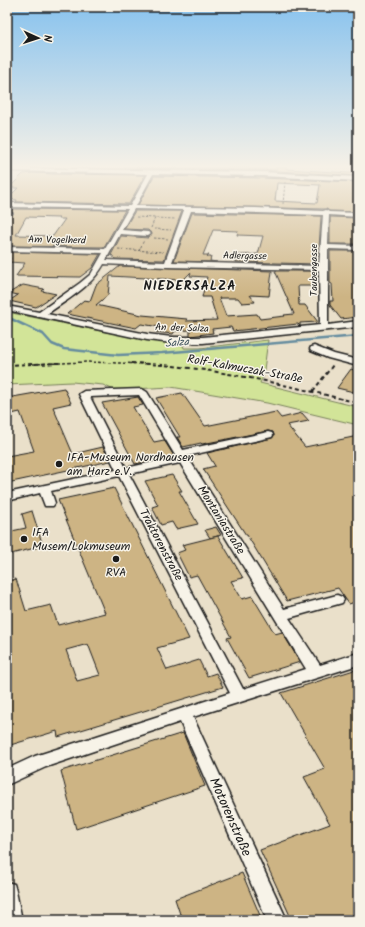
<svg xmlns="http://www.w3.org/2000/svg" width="365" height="927" viewBox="0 0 365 927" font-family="Kalam,sans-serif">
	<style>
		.green { fill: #d2e498; stroke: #77805a }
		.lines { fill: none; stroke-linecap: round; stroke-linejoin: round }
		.stream { stroke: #658c9f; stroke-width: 2.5 }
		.building { fill: #cdb484; stroke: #1c1c1c; fill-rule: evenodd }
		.minor-casing { stroke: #1c1c1c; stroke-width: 3 }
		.path-far2 { stroke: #1c1c1c; stroke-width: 1; stroke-dasharray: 2.5 1.5; stroke-linecap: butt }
		.path-far1 { stroke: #1c1c1c; stroke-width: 1.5; stroke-dasharray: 3 2; stroke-linecap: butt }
		.path { stroke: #1c1c1c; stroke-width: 2; stroke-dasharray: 4 3; stroke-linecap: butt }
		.minor { fill: #f7f3e8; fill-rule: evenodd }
		.poi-dot { fill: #1c1c1c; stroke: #f7f3e8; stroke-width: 1.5 }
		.labels { text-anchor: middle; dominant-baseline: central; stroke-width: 3; stroke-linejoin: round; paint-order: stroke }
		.far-street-label { font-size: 10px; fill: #1c1c1c; stroke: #f7f3e8 }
		.far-water-label { font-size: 11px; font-style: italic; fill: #41545e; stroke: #f7f3e8 }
		.street-label { font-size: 12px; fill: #1c1c1c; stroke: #f7f3e8 }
		.poi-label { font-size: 12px; fill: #1c1c1c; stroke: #f7f3e8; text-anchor: start }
		.far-district-label { font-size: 13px; font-weight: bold; letter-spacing: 1px; fill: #1c1c1c; stroke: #f7f3e8 }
		.near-street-label { font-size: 14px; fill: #1c1c1c; stroke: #f7f3e8 }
	</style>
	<rect width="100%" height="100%" fill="#eae0ca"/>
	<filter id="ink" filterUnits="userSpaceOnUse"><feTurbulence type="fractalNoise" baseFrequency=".025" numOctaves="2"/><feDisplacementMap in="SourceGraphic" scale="8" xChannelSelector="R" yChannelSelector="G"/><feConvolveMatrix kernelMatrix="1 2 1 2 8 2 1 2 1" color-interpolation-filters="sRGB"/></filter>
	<g filter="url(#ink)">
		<path class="green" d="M7,312L116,334L183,345L184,348H200L268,340L263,377L260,383L358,407V425L267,403L171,387L114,390L103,385L72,382L7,385Z"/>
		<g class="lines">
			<path class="stream" d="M7,317L43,334L52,344L64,349L118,355L162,353L358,336"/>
		</g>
		<g class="building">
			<path d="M125,167L213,168L249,167V169H277L276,167L287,168V169L350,173L358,174V176L262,170L124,168Z"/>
			<path d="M33,173L55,174L145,175L129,204L16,202L17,200L7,199L18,188H9L23,174Z"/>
			<path d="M154,176L262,178L358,182L356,194L358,196V212L329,211L326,209L138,205ZM277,183L320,185L317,203L275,201Z"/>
			<path d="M9,209L125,210L104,247L7,246V220L14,213L7,211ZM26,217L59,218L58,219H65L53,236L16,235Z"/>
			<path d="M135,211H182L164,260L115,259L112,255L110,257L121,236L148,238L152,234L148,230L124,229Z"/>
			<path d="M192,213L321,216L318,264L236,262L237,255L258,254L263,236L237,235L238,231L213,230L203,255H209L207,257H211L210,261L217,262L174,261Z"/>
			<path d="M330,217L358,218V244H330Z"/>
			<path d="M330,251H358V317L341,319L330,305V301H333L332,284L330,283Z"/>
			<path d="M7,252L100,254L92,268L80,277L16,276L25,263L8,262L11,258H7Z"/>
			<path d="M120,266L272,271L269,296L250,295L255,302L242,303L238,298H219L226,316L257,314L260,319L285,316L284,315L294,314L275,271H318V283L313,282V286H298L299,305H305L318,322L300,323V326L298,324L233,331L231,327L212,329L213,333L190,336V330L175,331L173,334L156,332L160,327L141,324L136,328L67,314L84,300L90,301L96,285ZM191,272L190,276L207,277L202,297H210L217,320L186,321L187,319L142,315L96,305L108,295L110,276L183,280Z"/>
			<path d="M23,285L44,289L42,291L56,294L36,307L9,301L18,295L9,293Z"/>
			<path d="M351,369L358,371V393L337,388Z"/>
			<path d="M64,388L71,403L53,407L73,454L103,447L110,461L7,483V456L34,451L20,412L7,415V398Z"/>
			<path d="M182,393L205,426L276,412L281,418L302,413L309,421L287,425L305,447L358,436V601L349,604L338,588L287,601L247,535H246L203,469L215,466L207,453L272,438L274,436L273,432L268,431L202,444L201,443L183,447L177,437H180L156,398Z"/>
			<path d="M138,397L143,405L133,407L154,442L164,440L174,456L135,464L102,403Z"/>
			<path d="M172,475L182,491H179L198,524L176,529L172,522L161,525L152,507L158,505L145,481Z"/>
			<path d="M114,488L189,639L157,648L167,670L199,660L207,676L216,673L223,687L58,737L57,731L7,746V581L16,579L26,611L51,605L58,625L105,613L58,500ZM88,644L100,675L77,681L66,650Z"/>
			<path d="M32,511L43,546L7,555V532L26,528L22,514Z"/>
			<path d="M216,527L221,535L210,538L205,530Z"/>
			<path d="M218,536L243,578L231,581L242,599L252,596L275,634L282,632L300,662L249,678L227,638L231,637L197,575L189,577L177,553L185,550L182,545Z"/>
			<path d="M354,670L358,676V920H292L260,850L330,824L304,777L325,769L281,693Z"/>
			<path d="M183,733L205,786L76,829L61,771Z"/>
			<path d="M242,873L262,920H182L175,899Z"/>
		</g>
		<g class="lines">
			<defs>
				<g id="minor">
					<path d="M11,168L262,172L358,177V181L262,176L153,174L136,206L256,208L323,211L326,210L329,212L358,213V217L329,215L328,245L358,246V250L328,249V325L358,321V327L203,343H172L147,340L7,310V306L39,312L80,283L91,274L103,253L7,251V247L105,249L128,209L7,207V203L130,206L148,174L9,171V169ZM134,209L184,210L165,262L106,260L120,234L148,236L151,234L148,232L122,230ZM191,211L323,215L319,266L172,262ZM104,264L167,267L319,270L320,325L203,337H172L147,334L47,314C68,299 91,287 104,264Z"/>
					<path d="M314,346L334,354L358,360V366L328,358L311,351L310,349L311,347Z"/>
					<path d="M142,389L147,392L183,450L268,432L272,433L273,435L272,437L187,456L284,609L337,595L342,597L344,600L342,603L289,618L320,665L358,653V665L193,717L287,920H267L180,722L46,767L7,785V769L35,756L230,693L119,476L51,491L55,503L53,506H45L40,493L7,501V493L116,470L79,394L84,391ZM139,395L176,457L126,468L90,397ZM180,463L306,669L243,689L129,474Z"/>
					<path d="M7,882L14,884L16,891L22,920H7Z"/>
				</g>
			</defs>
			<use href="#minor" class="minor-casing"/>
			<g class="path-far2">
				<path d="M283,204L285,182"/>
				<path d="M136,217L175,219"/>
				<path d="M151,228L155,218"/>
				<path d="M154,229L171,230"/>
				<path d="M154,238L168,239"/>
				<path d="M118,249L163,252"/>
				<path d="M139,251L144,240"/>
			</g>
			<path class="path-far1" d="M33,364L87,362L150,364"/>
			<g class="path">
				<path d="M131,363C208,366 283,384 358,403"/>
				<path d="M7,365L59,363"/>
				<path d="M313,391L333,365"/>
			</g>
			<use href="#minor" class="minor"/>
		</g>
	</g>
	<linearGradient id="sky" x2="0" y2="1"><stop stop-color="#87c2ee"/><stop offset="0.56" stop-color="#f6f1e7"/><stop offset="1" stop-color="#f6f1e7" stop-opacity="0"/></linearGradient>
	<rect width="365" height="297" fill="url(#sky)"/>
	<g class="poi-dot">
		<circle cx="59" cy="464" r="4"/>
		<circle cx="24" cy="539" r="4"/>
		<circle cx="116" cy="559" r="4"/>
	</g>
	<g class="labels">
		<g class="far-street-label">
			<text transform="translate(57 240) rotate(1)">Am Vogelherd</text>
			<text transform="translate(245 256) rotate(1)">Adlergasse</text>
			<text transform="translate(314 270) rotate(-90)">Taubengasse</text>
			<text transform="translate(182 328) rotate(2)">An der Salza</text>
		</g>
		<g class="far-water-label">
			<text transform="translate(177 343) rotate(-5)">Salza</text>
		</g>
		<g class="street-label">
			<text transform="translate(245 369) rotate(10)">Rolf-Kalmuczak-Straße</text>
			<text transform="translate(221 520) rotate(58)">Montaniastraße</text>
			<text transform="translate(161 545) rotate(62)">Traktorenstraße</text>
		</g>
		<g class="poi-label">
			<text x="67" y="457">IFA-Museum Nordhausen<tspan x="67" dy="14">am Harz e.V.</tspan></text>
			<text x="32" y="532">IFA<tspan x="32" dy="14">Musem/Lokmuseum</tspan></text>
			<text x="116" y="572" text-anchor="middle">RVA</text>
		</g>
		<g class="far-district-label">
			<text x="190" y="286">NIEDERSALZA</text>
		</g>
		<g class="near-street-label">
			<text transform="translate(230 817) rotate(66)">Motorenstraße</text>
		</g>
	</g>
	<rect width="365" height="927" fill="none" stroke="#f7f3e8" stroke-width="24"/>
	<rect x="12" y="12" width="341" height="903" fill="none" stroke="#1c1c1c" stroke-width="1.5" filter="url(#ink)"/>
	<g transform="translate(38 38) rotate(93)" stroke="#f7f3e8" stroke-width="3" paint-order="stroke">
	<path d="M0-3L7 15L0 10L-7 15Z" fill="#1c1c1c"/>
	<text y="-6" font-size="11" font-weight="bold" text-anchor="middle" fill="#1c1c1c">N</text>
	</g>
</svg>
